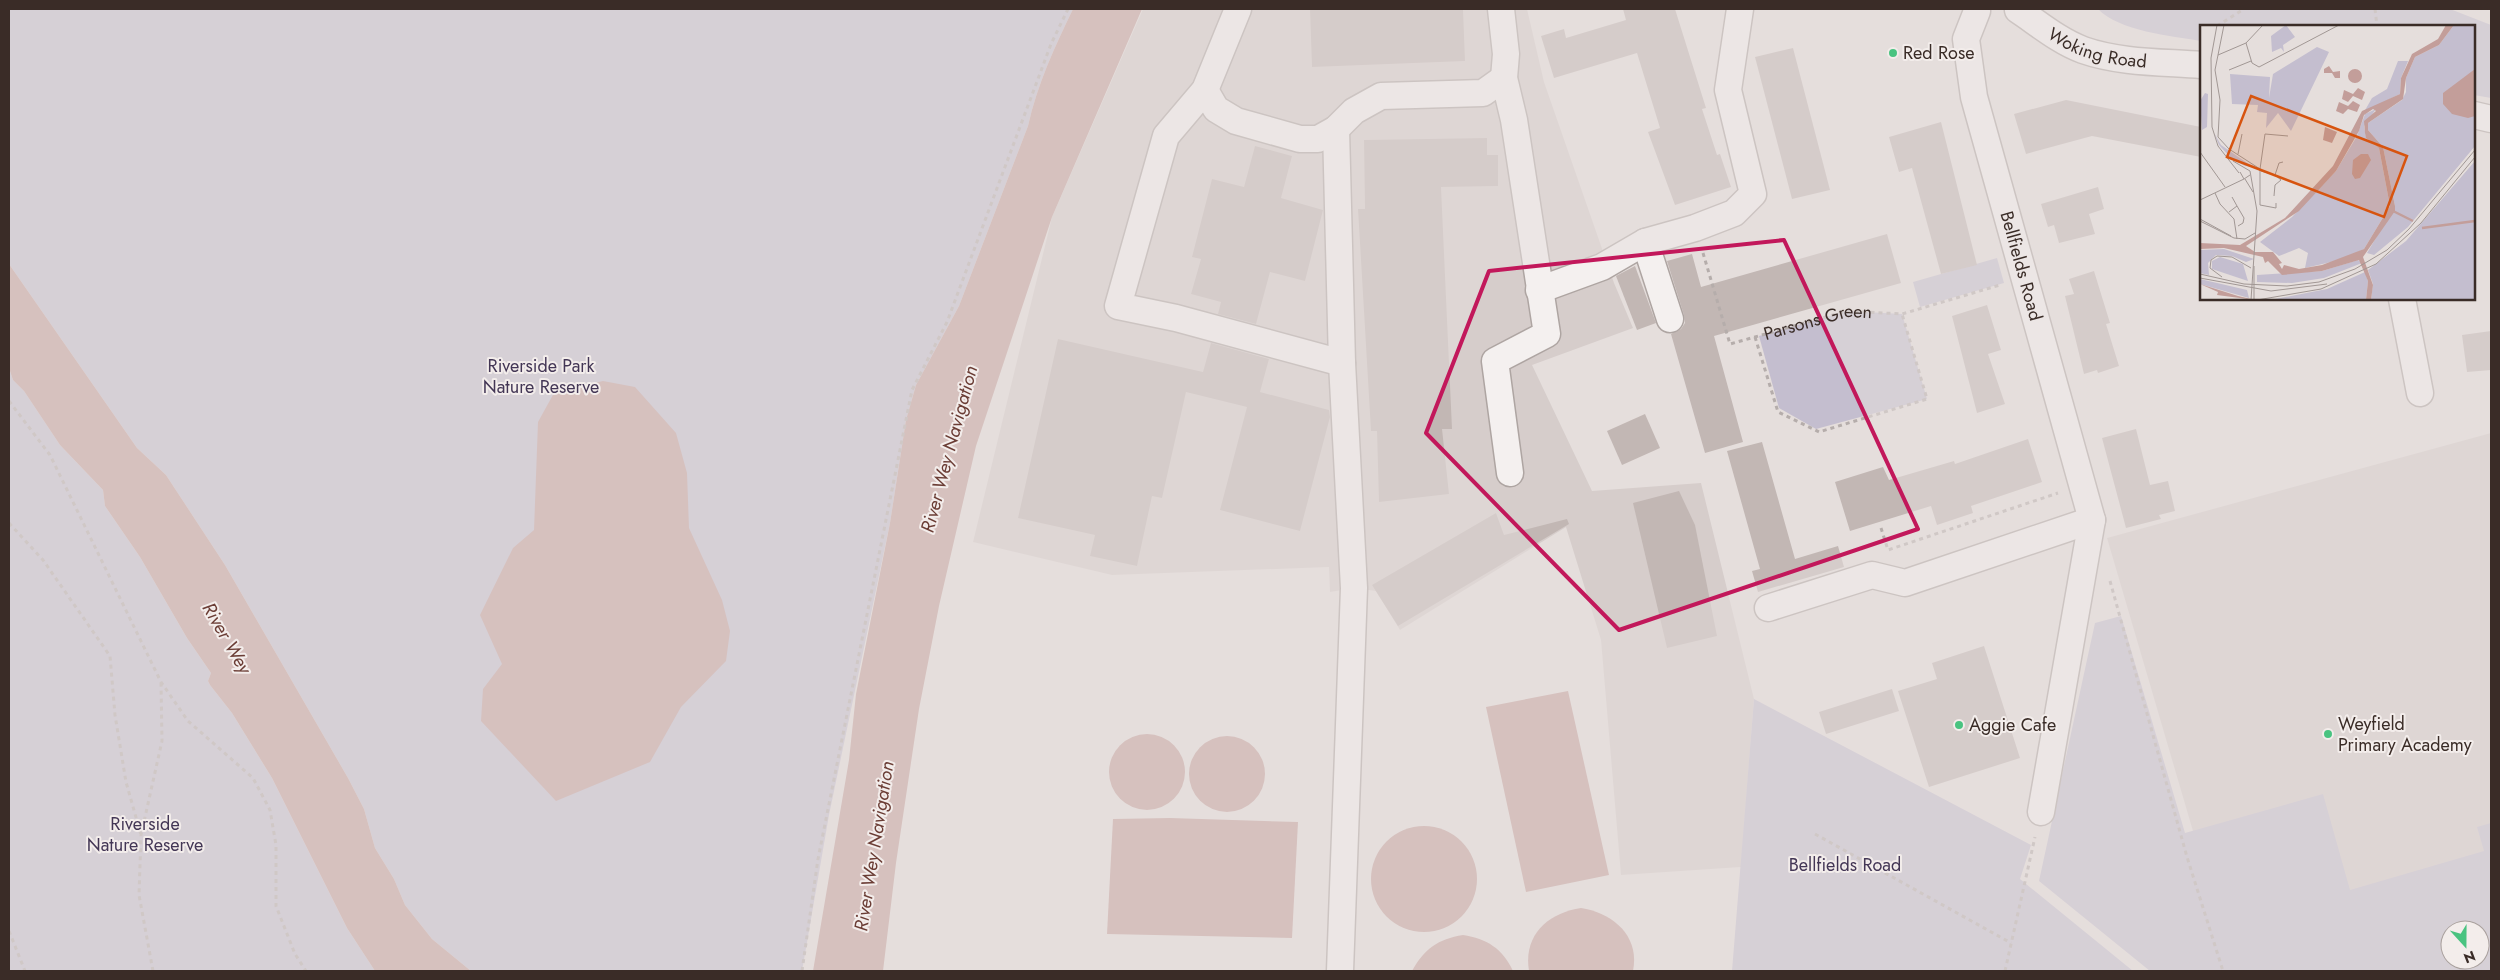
<svg xmlns="http://www.w3.org/2000/svg" width="2500" height="980" viewBox="0 0 2500 980" font-family="Jost,sans-serif">
	<style>
		.built { fill: #d6cdcb; fill-rule: evenodd }
		.green { fill: #c4becf; fill-rule: evenodd }
		.water { fill: #c39e9a }
		.building { fill: #c2b7b4 }
		.lines { fill: none; stroke-linecap: round; stroke-linejoin: round }
		.minor-casing { stroke: #aea5a2; stroke-width: 29 }
		.path { stroke: #b5adab; stroke-width: 3; stroke-dasharray: 4 4; stroke-linecap: butt }
		.minor { stroke: #f4f0ef; stroke-width: 26 }
		.marked { fill: none; stroke: #c2185b; stroke-width: 4; stroke-linejoin: round }
		.poi-dot { fill: #49c380; stroke: #f3edeb; stroke-width: 2 }
		.labels { text-anchor: middle; dominant-baseline: central; stroke-width: 4; stroke-linejoin: round; paint-order: stroke }
		.street-label { font-size: 18px; fill: #3a2c27; stroke: #f3edeb }
		.poi-label { font-size: 18px; fill: #3a2c27; stroke: #f3edeb; text-anchor: start }
		.park-label { font-size: 18px; fill: #433655; stroke: #f3edeb }
		.water-label { font-size: 19px; font-style: italic; fill: #6b3d35; stroke: #f3edeb }
		.inset-river { fill: none; stroke: #c39e9a; stroke-width: 2.5 }
		.inset-road { fill: none; stroke: #a19794; stroke-width: 1 }
		.view { fill: #d7540f; fill-opacity: 0.15; stroke: #d7540f; stroke-width: 2.5 }
		.inset-edge { fill: none; stroke: #3a2c27; stroke-width: 2.5 }
	</style>
	<rect width="100%" height="100%" fill="#e5dedc"/>
	<g class="built">
		<path d="M1143,9H1527L1544,82L1614,283L1633,328L1532,365L1592,491L1701,483L1754,699L1741,867L1621,875L1601,640L1566,527L1400,630L1376,591L1354,588L1330,592L1329,567L1112,575L973,542L1052,217Z"/>
		<path d="M2491,433V971H2234L2107,538ZM2450,930H2480V960H2450Z"/>
	</g>
	<g class="green">
		<path d="M9,9H1073C1055,46 1037,85 1028,126L959,306L916,385L906,420L890,523L829,815L802,971H471L432,939L405,905L394,879L375,848L364,809L348,778L225,565L166,475L137,448L9,264Z"/>
		<path d="M2098,9H2450L2491,25V98L2474,95V26H2201V41C2171,36 2119,31 2098,9Z"/>
		<path d="M1997,258L2004,283L1920,307L1913,282Z"/>
		<path d="M1847,311L1902,314L1927,399L1816,429L1779,408L1759,336Z"/>
		<path d="M9,368L13,380L24,391L60,445L103,490L105,506L140,557L187,638L211,673L208,681L210,685L232,713L272,778L347,928L375,971H9Z"/>
		<path d="M2121,616L2185,833L2323,794L2350,890L2484,851L2477,827L2491,823V971H2150L2039,881L2095,623ZM2450,930H2480V960H2450Z"/>
		<path d="M1754,699L2031,845L2020,879L2133,971H1732Z"/>
	</g>
	<g class="water">
		<path d="M1073,9H1142L1052,217L976,446L939,606L919,709L896,863L883,971H813L849,760L856,694L890,523L906,420L916,385L959,306L1028,126C1037,85 1055,46 1073,9Z"/>
		<path d="M9,264L137,448L166,475L225,565L348,778L364,809L375,848L394,879L405,905L432,939L471,971H375L347,928L272,778L232,713L210,685L208,681L211,673L187,638L140,557L105,506L103,490L60,445L24,391L13,380L9,368Z"/>
		<path d="M603,381L635,387L676,433L687,473L689,528L722,600L730,631L726,661L681,707L650,762L556,801L481,721L483,689L502,664L480,615L513,548L534,530L538,422L554,393Z"/>
		<path d="M1568,691L1609,875L1526,892L1486,707Z"/>
		<circle cx="1147" cy="772" r="38"/>
		<circle cx="1227" cy="774" r="38"/>
		<path d="M1170,818L1298,822L1292,938L1107,934L1113,819Z"/>
		<circle cx="1424" cy="879" r="53"/>
		<path d="M1581,908C1613,913 1640,936 1633,971H1529C1523,935 1548,913 1581,908Z"/>
		<path d="M1463,935C1487,939 1502,948 1513,971H1412C1424,949 1438,939 1463,935Z"/>
	</g>
	<g class="building">
		<path d="M1310,9H1463L1465,61L1312,67Z"/>
		<path d="M1623,9H1675L1706,108L1702,109L1717,155L1720,154L1731,187L1675,205L1648,132L1660,128L1637,53L1554,78L1541,36L1564,29L1566,38L1626,20Z"/>
		<path d="M1793,48L1830,190L1792,199L1755,57Z"/>
		<path d="M2066,100L2201,127V157L2092,136L2026,154L2014,114Z"/>
		<path d="M1941,122L1977,265L1941,274L1912,168L1899,172L1889,137Z"/>
		<path d="M1487,138V155H1498V186L1441,187L1452,429H1442L1449,494L1379,502L1377,431H1371L1358,209H1365L1364,140Z"/>
		<path d="M1255,146L1292,156L1281,198L1323,210L1305,281L1270,272L1256,324L1218,314L1221,302L1191,294L1201,259L1192,257L1212,179L1244,187Z"/>
		<path d="M2098,187L2104,209L2089,214L2095,234L2059,243L2054,225L2048,227L2041,204Z"/>
		<path d="M1887,234L1901,283L1714,336L1743,442L1705,453L1671,334L1681,329L1685,323L1684,315L1667,261L1692,254L1701,287Z"/>
		<path d="M1635,266L1656,323L1637,330L1616,276Z"/>
		<path d="M2094,271L2110,323L2106,324L2119,366L2098,373L2097,370L2084,374L2065,296L2074,294L2069,279Z"/>
		<path d="M1987,305L2001,350L1988,354L2005,404L1977,413L1952,316Z"/>
		<path d="M2491,331V370L2467,372L2462,335Z"/>
		<path d="M1058,339L1203,372L1211,343L1269,359L1260,392L1329,410L1330,417L1300,531L1220,510L1247,407L1186,392L1162,498L1152,496L1137,566L1090,556L1095,535L1018,518Z"/>
		<path d="M1645,414L1660,448L1622,465L1607,431Z"/>
		<path d="M2136,429L2150,485L2168,481L2175,511L2159,515L2161,519L2126,528L2102,438Z"/>
		<path d="M2028,439L2042,482L1971,506L1973,513L1937,525L1931,506L1850,531L1835,482L1883,467L1889,480L1954,461L1955,464Z"/>
		<path d="M1762,442L1795,559L1838,546L1844,567L1758,592L1752,571L1760,569L1727,451Z"/>
		<path d="M1679,491L1695,525L1717,636L1667,648L1633,503Z"/>
		<path d="M1496,513L1504,535L1567,519L1569,524L1398,626L1372,585Z"/>
		<path d="M1984,646L2020,758L1929,787L1898,691L1937,679L1932,663Z"/>
		<path d="M1892,689L1899,711L1826,734L1819,712Z"/>
	</g>
	<g class="lines">
		<defs>
			<g id="minor">
				<path d="M1238,9L1205,90L1166,136L1118,306L1176,318L1342,363"/>
				<path d="M1501,9L1506,54L1504,78L1514,120L1547,334L1495,361L1510,473"/>
				<path id="s2" d="M2018,10C2039,24 2059,41 2083,50C2120,63 2163,62 2201,65"/>
				<path id="s3" d="M1977,11L1966,39L1974,97L2092,520L2041,812"/>
				<path d="M1205,90L1216,109L1236,121L1300,139H1318L1336,129L1354,111L1381,96L1483,93L1504,78"/>
				<path d="M2474,115L2491,119"/>
				<path d="M1336,129L1342,363L1354,588L1340,971"/>
				<path d="M1539,290L1602,267L1645,242"/>
				<path d="M2402,299L2420,393"/>
				<path d="M1670,319L1645,242L1695,228L1734,213L1753,194L1728,90L1740,9"/>
				<path d="M1768,608L1872,575L1905,583L2092,520"/>
			</g>
		</defs>
		<use href="#minor" class="minor-casing"/>
		<g class="path">
			<path d="M2375,9L2377,26"/>
			<path d="M2217,26L2244,9"/>
			<path id="s1" d="M1703,253L1730,344L1847,311L1902,314L2000,285"/>
			<path d="M1755,337L1778,412L1819,432L1927,399L1902,314"/>
			<path d="M9,401L50,455L161,682L188,721L253,778L270,810L276,845V906L295,954L306,971"/>
			<path d="M9,523L43,560L110,656L115,715L126,782L141,835"/>
			<path d="M1881,528L1888,550L2058,493"/>
			<path d="M2110,581L2187,857L2223,971"/>
			<path d="M1815,834L2011,943"/>
			<path d="M9,931L25,971"/>
			<path d="M153,971L139,895L141,835L162,741L161,683"/>
			<path d="M802,971L818,859L912,390L947,322L1051,44L1068,9"/>
			<path d="M2005,971L2035,837"/>
		</g>
		<use href="#minor" class="minor"/>
	</g>
	<path d="M0 0H2500V980H0ZM1784,240L1918,529L1619,630L1426,433L1489,271Z" fill="#e5dedc" fill-opacity=".55" fill-rule="evenodd"/>
	<path class="marked" d="M1784,240L1918,529L1619,630L1426,433L1489,271Z"/>
	<g class="poi-dot">
		<circle cx="1893" cy="53" r="5"/>
		<circle cx="1959" cy="725" r="5"/>
		<circle cx="2328" cy="734" r="5"/>
	</g>
	<g class="labels">
		<g class="street-label">
			<text stroke="none"><textPath href="#s2" startOffset="90">Woking Road</textPath></text>
			<text stroke="none"><textPath href="#s3" startOffset="264">Bellfields Road</textPath></text>
			<text stroke="none"><textPath href="#s1" startOffset="186">Parsons Green</textPath></text>
		</g>
		<g class="poi-label">
			<text x="1903" y="53">Red Rose</text>
			<text x="2338" y="724">Weyfield<tspan x="2338" dy="21">Primary Academy</tspan></text>
			<text x="1969" y="725">Aggie Cafe</text>
		</g>
		<g class="park-label">
			<text x="541" y="366">Riverside Park<tspan x="541" dy="21">Nature Reserve</tspan></text>
			<text x="145" y="824">Riverside<tspan x="145" dy="21">Nature Reserve</tspan></text>
			<text x="1845" y="865">Bellfields Road</text>
		</g>
		<g class="water-label">
			<text transform="translate(949 449) rotate(-75)">River Wey Navigation</text>
			<text transform="translate(227 638) rotate(60)">River Wey</text>
			<text transform="translate(874 846) rotate(-81)">River Wey Navigation</text>
		</g>
	</g>
	<g transform="translate(2200 25)">
		<rect width="275" height="275" fill="#e5dedc"/>
		<path d="M86,0L95,12L83,20L84,27L81,23L72,27L71,11ZM254,0H275V121L208,202L174,230L167,228L195,181L183,122L168,105V98L202,75L206,67V53L215,32L239,20ZM117,22L129,27L91,106L78,88L66,103L67,88L57,87L58,80L32,79L30,49L70,52L69,73L73,49ZM198,36H208L201,53L200,69L164,87L172,73L187,64ZM5,68L8,69L7,102L2,105L0,76ZM176,84L164,101L166,112L179,123L190,181L164,224L144,234L105,243L108,228L99,223L79,231L60,217L92,192L136,146L157,111L165,89ZM14,108L21,120L53,142L45,141L30,132L19,120ZM275,136V275H171L173,259L168,245L206,216ZM24,224L54,234L46,237L32,231L16,230L8,238L9,250L0,248V225ZM20,232L43,239L48,256L12,244V236ZM158,235L162,238L124,253L92,258L57,257V250L122,246ZM165,247L168,256L166,275H70L127,264ZM0,254L47,265L49,273L0,259Z" fill="#c4becf"/>
		<path d="M246,0H254L239,20L215,32L206,53L203,74L168,98V105L183,122L195,181V186L163,232L173,260L171,275H166L168,256L159,235L122,246L82,250L68,236L65,238L63,232L24,223L0,224V218L40,220L85,193L133,141L162,86L200,69L201,53L212,29L238,14ZM173,84L176,86L164,96L165,108L166,113L179,123L190,181L164,224L122,240L99,244L84,240L82,244L79,239L82,238L73,227H55L46,221L99,186L136,146L159,106L164,90ZM129,41L133,47L140,46V53H135L132,48H124V44ZM148 51a7 7 0 1 1 14 0a7 7 0 1 1-14 0ZM275,44V91L268,93L252,89L243,79V68ZM158,63L165,67L162,75L153,71L148,77L142,74L144,65L153,69ZM153,76L160,80L157,87L148,84L143,89L136,86L139,77L148,81ZM125,102L137,107L132,118L123,115ZM161,129H168L171,135L160,153L155,154L152,149L153,135ZM0,259L38,271L55,275L17,270L18,267Z" fill="#c39e9a" fill-rule="evenodd"/>
		<path class="inset-river" d="M193,186L213,196M222,203L275,196"/>
		<path class="inset-road" d="M17,0L11,33L12,102L18,121L39,148M24,0L15,45L20,75L18,112L29,124L60,144M46,18L52,38L59,42L139,0M18,30L46,18L63,0M29,45L51,36M0,127L25,162M38,129L42,109M33,136L50,146L57,186L51,275M60,144V180L76,183V178M60,144L65,109L88,111M61,146L75,150L79,138L83,137M40,147L44,154L50,150M45,154L53,167M15,168L20,179L34,194L37,214M74,171L75,160L81,155L75,150M0,175L44,154M37,181L44,193L43,198L38,201M29,187L37,181L32,172M0,194L31,211M0,196L34,213L45,214L55,208M54,241V275M0,249L44,259L87,261L119,257L155,244L187,225L209,204L275,125M22,252L10,243L11,235L17,231L32,232L51,243M0,253L71,266L127,259M57,275L121,264L176,239L221,198L275,132"/>
		<path class="view" d="M51,71L207,131L184,192L27,132Z"/>
		<rect width="275" height="275" class="inset-edge"/>
	</g>
	<rect width="2500" height="980" fill="none" stroke="#3a2c27" stroke-width="20"/>
	<g transform="translate(2465 945) rotate(159)"><circle r="24" fill="#f3edeb" stroke="#a9a09d"/>
	<path d="M0-4L9 19L0 12L-9 19Z" fill="#49c380"/>
	<text y="-8" font-size="14" font-weight="bold" text-anchor="middle" fill="#3a2c27">N</text>
	</g>
</svg>
